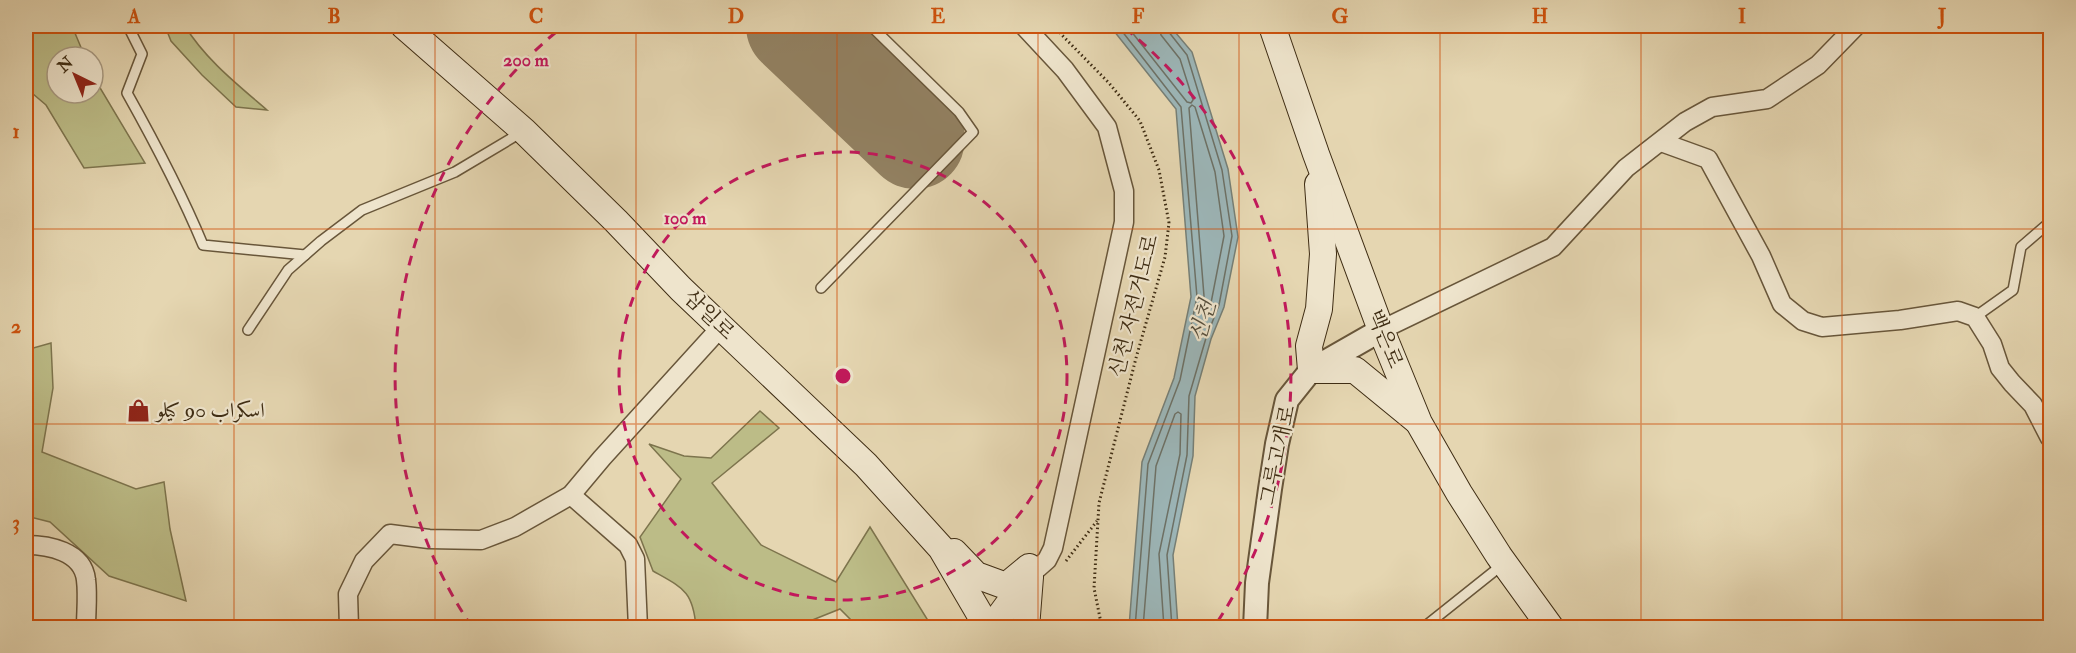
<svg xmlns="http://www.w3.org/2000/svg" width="2076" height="653" viewBox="0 0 2076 653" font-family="'IM FELL Double Pica',Amiri,'Noto Serif KR',serif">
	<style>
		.green { fill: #bcbc87; stroke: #7d744d; stroke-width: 1.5 }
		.water { fill: #9cb6b8; stroke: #767f76; stroke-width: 1.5 }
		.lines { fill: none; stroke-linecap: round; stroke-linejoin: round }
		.shore { stroke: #6d7166; stroke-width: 1.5 }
		.runway { stroke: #928162; stroke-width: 100 }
		.service-casing { stroke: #68563a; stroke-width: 12 }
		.minor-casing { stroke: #68563a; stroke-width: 21 }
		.tertiary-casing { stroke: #68563a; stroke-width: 26 }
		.secondary-casing { stroke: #3e2c13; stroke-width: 28 }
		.path { stroke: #3e2c13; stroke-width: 3; stroke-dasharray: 1.5 3; stroke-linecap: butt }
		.service { stroke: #eee4cc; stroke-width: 9 }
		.minor { stroke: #eee4cc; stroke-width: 18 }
		.tertiary { stroke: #eee4cc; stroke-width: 22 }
		.secondary { stroke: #eee4cc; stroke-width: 26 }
		.grid { fill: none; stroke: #ce520d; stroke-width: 1.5; stroke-opacity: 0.55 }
		.ring { fill: none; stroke: #c2185b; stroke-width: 3; stroke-dasharray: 10 8 }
		.labels { text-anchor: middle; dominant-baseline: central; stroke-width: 4.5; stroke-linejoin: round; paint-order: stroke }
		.street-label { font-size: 21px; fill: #3e2c13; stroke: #eee4cc }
		.poi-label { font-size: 21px; fill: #3e2c13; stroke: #eee4cc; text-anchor: start }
		.water-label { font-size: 22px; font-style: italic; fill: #564e3c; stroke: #eee4cc }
		.centre { fill: #c2185b; stroke: #eee4cc; stroke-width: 3 }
		.ring-label { font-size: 18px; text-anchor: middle; font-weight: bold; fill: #c2185b; stroke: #eee4cc; stroke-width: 4.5; stroke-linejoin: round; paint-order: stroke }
		.neatline { fill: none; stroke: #ce520d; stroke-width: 2 }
		.grid-label { font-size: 20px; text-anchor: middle; font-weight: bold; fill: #ce520d }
	</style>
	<rect width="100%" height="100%" fill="#e5d6b1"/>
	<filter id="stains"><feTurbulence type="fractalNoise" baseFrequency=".00333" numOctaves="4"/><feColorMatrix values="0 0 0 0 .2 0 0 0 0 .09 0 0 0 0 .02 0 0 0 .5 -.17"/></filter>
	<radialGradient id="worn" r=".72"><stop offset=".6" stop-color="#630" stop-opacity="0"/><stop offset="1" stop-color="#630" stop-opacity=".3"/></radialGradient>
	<g class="green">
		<path d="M26,26H72L85,57H57V93H93V76L145,163L84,168L46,105L26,88Z"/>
		<path d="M165,26H185C205,59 238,85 267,110L236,107L202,75L171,41Z"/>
		<path d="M51,343L53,388L42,452L136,489L164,482L170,529L186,601L109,576L50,522L26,516V350Z"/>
		<path d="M760,411L779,428L712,483L761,545L836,582L870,527L932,627H858L840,609L795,627H696C693,591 683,588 653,571L640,537L681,479L649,444L684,456L711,458Z"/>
	</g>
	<path class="water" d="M1110,26H1170L1192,52L1228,169L1238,237L1224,307L1211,339L1195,396L1193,456L1173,555L1178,627H1129L1142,462L1174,378L1191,297L1176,109Z"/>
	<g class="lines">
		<g class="shore">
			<path d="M1118,26L1181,107L1197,297L1180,380L1148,464L1135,628"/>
			<path d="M1127,26L1187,102L1191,103L1193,100L1180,59L1161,35L1159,26"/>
			<path d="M1166,26L1168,31L1187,55L1222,170L1232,236L1219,305L1206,338L1189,396L1187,455L1167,555L1172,628"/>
			<path d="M1192,105L1195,107L1215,172L1224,236L1211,303L1205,314L1202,311L1204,296L1189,108Z"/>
			<path d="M1143,628L1156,466L1175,414L1178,412L1181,414L1180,454L1159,554L1164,628"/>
		</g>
		<path class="runway" d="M796,26L915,139"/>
		<defs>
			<g id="service">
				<path d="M128,26L142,54L127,93C155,143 181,192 203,245L305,255"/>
				<path d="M821,288L973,132L959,112L871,26"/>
				<path d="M1975,317L2013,290L2021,247L2050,222"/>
				<path d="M248,330L288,270L321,241L362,210L455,172L522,132"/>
				<path d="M1423,628L1502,565"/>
			</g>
			<g id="minor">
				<path d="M1024,26L1065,70L1107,127L1124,191V222L1053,548L1047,560L1030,575"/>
				<path d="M1661,142L1708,159L1761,256L1782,304L1803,321L1822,327L1900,320L1958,311L1975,317L1992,344L2000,368L2012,383L2033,405L2050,438"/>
				<path d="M1381,330L1553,247L1626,168L1685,122L1712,107L1767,99L1818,65L1856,26"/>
				<path d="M571,495L628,545L635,559L638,628"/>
				<path d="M26,545C48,545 83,551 86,580C88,595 86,612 86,628"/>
				<path d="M349,628L348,594L364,561L390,534L429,539L481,540L515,527L571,495L602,458L722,326"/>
			</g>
			<path id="tertiary" d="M1255,628L1257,583L1270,489L1277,444L1287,400L1311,370L1381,330"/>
			<g id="secondary">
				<path d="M404,26L524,131L616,221L681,289L866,465L941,548L982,618L986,628"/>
				<path d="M1272,26L1316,154L1381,330L1419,423L1459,493L1499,556L1551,628"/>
				<path d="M1318,184L1323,254L1319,309L1309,346L1311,370H1355L1416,420"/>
				<path d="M954,552L976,575L1006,586L1029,567"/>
				<path d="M991,628L1030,575"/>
				<path d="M1026,628L1030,577"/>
			</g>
		</defs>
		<use href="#service" class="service-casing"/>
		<use href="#minor" class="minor-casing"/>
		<use href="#tertiary" class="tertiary-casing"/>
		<use href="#secondary" class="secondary-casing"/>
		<g class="path">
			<path d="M1053,26L1109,83L1140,121L1159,170L1169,223L1165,257L1136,358L1099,503L1094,588L1102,628"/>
			<path d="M1066,561L1097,521"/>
		</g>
		<use href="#service" class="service"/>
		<use href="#minor" class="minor"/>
		<use href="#tertiary" class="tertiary"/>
		<use href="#secondary" class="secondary"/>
	</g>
	<path class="grid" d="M234,26V628M435,26V628M636,26V628M837,26V628M1038,26V628M1239,26V628M1440,26V628M1641,26V628M1842,26V628M26,229H2050M26,424H2050"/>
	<g class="ring">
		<circle cx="843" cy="376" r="224"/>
		<path d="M472 627A448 448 0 0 1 561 28M1125 28A448 448 0 0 1 1214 627"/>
	</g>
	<defs>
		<symbol id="shop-bare" viewBox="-9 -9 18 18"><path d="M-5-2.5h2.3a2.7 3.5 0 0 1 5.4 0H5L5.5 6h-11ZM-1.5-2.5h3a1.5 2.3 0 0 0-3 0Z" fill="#8f2418" stroke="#eee4cc" stroke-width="2.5" paint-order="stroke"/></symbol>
	</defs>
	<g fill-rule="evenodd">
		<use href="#shop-bare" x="122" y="394" width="33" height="33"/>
	</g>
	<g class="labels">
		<g class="street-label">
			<text transform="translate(1134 306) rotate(-76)">신천 자전거도로</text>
			<text transform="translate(709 315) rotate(44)">삼일로</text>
			<text transform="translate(1385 339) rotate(68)">백은로</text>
			<text transform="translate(1278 455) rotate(-78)">그루고개로</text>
		</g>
		<g class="poi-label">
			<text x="156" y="410">اسكراب 90 كيلو</text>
		</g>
		<g class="water-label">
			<text transform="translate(1203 321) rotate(-74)">신천</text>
		</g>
	</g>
	<circle cx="843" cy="376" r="9" class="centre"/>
	<g class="ring-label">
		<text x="526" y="66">200 m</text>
		<text x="685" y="224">100 m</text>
	</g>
	<rect width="2076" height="653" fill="none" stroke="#e5d6b1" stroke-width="66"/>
	<g transform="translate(75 75) rotate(317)"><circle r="28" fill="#eee4cc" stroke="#a89a82" stroke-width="1.5"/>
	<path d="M0-4.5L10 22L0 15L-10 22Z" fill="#8f2418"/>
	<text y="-9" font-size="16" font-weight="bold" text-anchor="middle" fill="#3e2c13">N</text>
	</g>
	<rect x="33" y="33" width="2010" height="587" class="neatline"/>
	<g class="grid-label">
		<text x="134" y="23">A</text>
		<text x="334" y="23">B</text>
		<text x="536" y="23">C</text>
		<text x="736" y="23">D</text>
		<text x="938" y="23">E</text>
		<text x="1138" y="23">F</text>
		<text x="1340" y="23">G</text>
		<text x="1540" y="23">H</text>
		<text x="1742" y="23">I</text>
		<text x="1942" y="23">J</text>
		<text x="16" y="138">1</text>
		<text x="16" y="333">2</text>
		<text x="16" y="529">3</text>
	</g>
	<rect width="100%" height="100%" filter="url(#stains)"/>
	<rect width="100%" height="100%" fill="url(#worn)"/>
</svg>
